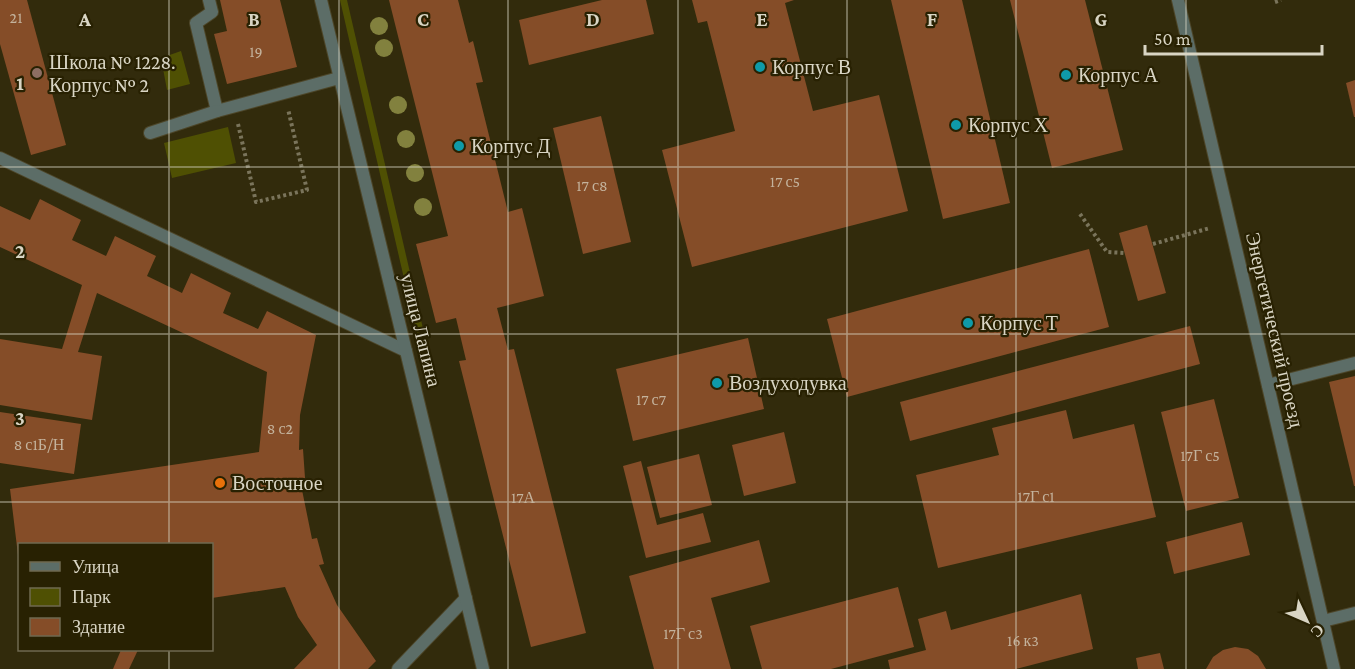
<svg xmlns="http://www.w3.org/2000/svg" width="1355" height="669" viewBox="0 0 1355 669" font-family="'Crimson Pro',serif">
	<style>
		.green { fill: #4f5003 }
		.building { fill: #854d28 }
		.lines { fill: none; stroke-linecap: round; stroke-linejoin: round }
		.service-casing { stroke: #4d4629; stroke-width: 14 }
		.minor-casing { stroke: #4d4629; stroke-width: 14 }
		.path { stroke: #7a745b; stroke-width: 4; stroke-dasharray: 3 3; stroke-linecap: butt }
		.service { stroke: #5c6d67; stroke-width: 12 }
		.minor { stroke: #5c6d67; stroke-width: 12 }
		.tree { fill: #82813e }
		.grid { fill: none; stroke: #d9d5c4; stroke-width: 1.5; stroke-opacity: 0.55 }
		.culture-dot { fill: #0f9aa8; stroke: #282102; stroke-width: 2 }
		.education-dot { fill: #8d6e63; stroke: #282102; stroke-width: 2 }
		.food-dot { fill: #e8710a; stroke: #282102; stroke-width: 2 }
		.labels { text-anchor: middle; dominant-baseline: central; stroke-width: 4.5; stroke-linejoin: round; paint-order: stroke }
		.number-label { font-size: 16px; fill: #c4b39d }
		.poi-label { font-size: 20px; fill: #d9d5c4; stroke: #282102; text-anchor: start }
		.street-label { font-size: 20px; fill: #d9d5c4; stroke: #282102 }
		.grid-label { font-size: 20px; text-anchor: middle; font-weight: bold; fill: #d9d5c4; stroke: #282102; stroke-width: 4.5; stroke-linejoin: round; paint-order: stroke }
	</style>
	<rect width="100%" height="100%" fill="#322b0c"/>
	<g class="green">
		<path d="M340,0H347L424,333L417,335Z"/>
		<path d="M181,51L190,84L167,90L161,58Z"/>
		<path d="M228,127L236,163L172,178L164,143Z"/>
	</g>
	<g class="building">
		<path d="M0,0H27L66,145L31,155L0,44Z"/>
		<path d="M220,0H280L297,67L227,84L214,34L227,31Z"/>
		<path d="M389,0H458L469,43L473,41L483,82L476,83L508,212L522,208L544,296L497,308L508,350L514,349L586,633L531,647L459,361L466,360L456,318L436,323L416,244L448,236Z"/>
		<path d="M602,0H646L654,34L529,65L519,20Z"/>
		<path d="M692,0H794L785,3L813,111L879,95L908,211L692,267L662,150L735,131L707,21L698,23Z"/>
		<path d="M891,0H962L1010,203L943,219Z"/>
		<path d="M1010,0H1085L1123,150L1052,168Z"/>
		<path d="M1355,80V117H1354L1346,83Z"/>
		<path d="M601,116L631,242L583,254L553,128Z"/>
		<path d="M40,199L81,220L72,240L106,256L115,236L156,256L147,276L182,293L191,273L231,293L223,313L258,329L267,311L316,335L300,415L299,450L303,449L305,478L300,480L312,539L317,538L324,564L319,565L337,605L376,661L368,669H294L317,645L298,617L285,587L212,598V544H20L18,555L10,489L259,452L267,372L97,293L78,352L102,356L92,420L0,405V339L62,349L82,285L0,247V206L30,220Z"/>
		<path d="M1147,225L1166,293L1138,301L1119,233Z"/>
		<path d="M1089,249L1109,327L847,397L827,319Z"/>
		<path d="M1190,326L1200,364L910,441L900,402Z"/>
		<path d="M748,338L764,409L633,441L616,369Z"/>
		<path d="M1355,376V486H1354L1329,382Z"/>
		<path d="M1214,399L1239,498L1186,511L1161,412Z"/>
		<path d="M1066,410L1073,439L1134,424L1156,517L938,568L916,475L999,455L992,428Z"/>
		<path d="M0,412L81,424L74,474L0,463Z"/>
		<path d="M784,432L796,483L744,496L732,445Z"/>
		<path d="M699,454L712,505L660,518L647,467Z"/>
		<path d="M641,461L657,525L703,513L711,542L646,558L623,466Z"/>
		<path d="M1242,522L1250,555L1174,574L1166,542Z"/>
		<path d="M759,540L770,582L711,598L731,669H654L629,576Z"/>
		<path d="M898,587L914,647L831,669H762L750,626Z"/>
		<path d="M1081,594L1093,649L1016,669H890L888,660L926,650L918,619L946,611L951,630Z"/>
		<path d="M1235,647L1248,649L1258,656L1266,669H1206L1213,657L1223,650Z"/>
		<path d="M121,650H138L129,669H113Z"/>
		<path d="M1160,653L1164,669H1138L1136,658Z"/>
	</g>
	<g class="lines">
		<defs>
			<g id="service">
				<path d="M209,0L212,12L196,23L217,111L339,78"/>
				<path d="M150,133L217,111"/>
				<path d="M0,158L406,351"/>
				<path d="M1268,385L1355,363"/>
				<path d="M1323,621L1355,613"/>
				<path d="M398,669L466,598"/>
			</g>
			<g id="minor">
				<path d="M321,0L483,669"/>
				<path d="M1178,0L1334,669"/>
			</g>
		</defs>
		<use href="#service" class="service-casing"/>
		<use href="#minor" class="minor-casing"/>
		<g class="path">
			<path d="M1275,2L1281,0"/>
			<path d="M238,124L256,202L307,190L288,109"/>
			<path d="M1080,214L1107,252L1124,253"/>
			<path d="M1153,244L1210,228"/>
		</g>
		<use href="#service" class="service"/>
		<use href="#minor" class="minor"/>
	</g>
	<g class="tree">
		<circle cx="379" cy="26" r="9"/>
		<circle cx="384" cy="48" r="9"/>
		<circle cx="398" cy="105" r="9"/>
		<circle cx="406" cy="139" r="9"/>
		<circle cx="415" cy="173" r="9"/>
		<circle cx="423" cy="207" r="9"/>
	</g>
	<path class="grid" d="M169,0V544M339,0V669M508,0V669M678,0V669M847,0V669M1016,0V669M1186,0V669M0,167H1355M0,334H1355M0,502H1355M169,650V669"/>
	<g class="culture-dot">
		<circle cx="760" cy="67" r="6"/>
		<circle cx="1066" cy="75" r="6"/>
		<circle cx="956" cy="125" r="6"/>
		<circle cx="459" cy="146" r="6"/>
		<circle cx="968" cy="323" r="6"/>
		<circle cx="717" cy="383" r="6"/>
	</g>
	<circle class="education-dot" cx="37" cy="73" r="6"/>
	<circle class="food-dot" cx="220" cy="483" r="6"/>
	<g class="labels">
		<g class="number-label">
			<text x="16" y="17">21</text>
			<text x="256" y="51">19</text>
			<text x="785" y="181">17 с5</text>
			<text x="592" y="185">17 с8</text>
			<text x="651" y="399">17 с7</text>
			<text x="280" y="428">8 с2</text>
			<text x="39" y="444">8 с1Б/Н</text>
			<text x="1200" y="455">17Г с5</text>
			<text x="1036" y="496">17Г с1</text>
			<text x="523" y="497">17А</text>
			<text x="683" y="633">17Г с3</text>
			<text x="1023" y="640">16 к3</text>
		</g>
		<g class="poi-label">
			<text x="49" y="62">Школа № 1228.<tspan x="49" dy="23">Корпус № 2</tspan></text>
			<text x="772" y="67">Корпус В</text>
			<text x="1078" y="75">Корпус А</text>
			<text x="968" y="125">Корпус Х</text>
			<text x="471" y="146">Корпус Д</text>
			<text x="980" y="323">Корпус Т</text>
			<text x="729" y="383">Воздуходувка</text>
			<text x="232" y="483">Восточное</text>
		</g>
		<g class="street-label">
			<text transform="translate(421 330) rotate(76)">улица Лапина</text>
			<text transform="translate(1275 330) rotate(77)">Энергетический проезд</text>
		</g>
	</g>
	<g class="grid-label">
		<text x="85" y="26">A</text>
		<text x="254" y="26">B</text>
		<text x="423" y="26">C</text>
		<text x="593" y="26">D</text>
		<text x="762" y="26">E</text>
		<text x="932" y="26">F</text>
		<text x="1101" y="26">G</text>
		<text x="20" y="90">1</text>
		<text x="20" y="258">2</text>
		<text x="20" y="425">3</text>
	</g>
	<rect x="18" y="543" width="195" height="108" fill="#282102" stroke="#6f6950" stroke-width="1.5"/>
	<rect x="30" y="562" width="30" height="9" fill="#5c6d67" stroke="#6f6950" stroke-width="1.5"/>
	<text x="72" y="573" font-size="18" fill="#d9d5c4">Улица</text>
	<rect x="30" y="588" width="30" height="18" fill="#4f5003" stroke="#6f6950" stroke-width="1.5"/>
	<text x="72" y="603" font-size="18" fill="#d9d5c4">Парк</text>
	<rect x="30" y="618" width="30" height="18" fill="#854d28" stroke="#6f6950" stroke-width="1.5"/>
	<text x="72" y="633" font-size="18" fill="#d9d5c4">Здание</text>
	<g transform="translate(1307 621) rotate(134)" stroke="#282102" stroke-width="4.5" paint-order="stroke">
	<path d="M0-4.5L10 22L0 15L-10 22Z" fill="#d9d5c4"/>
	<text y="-9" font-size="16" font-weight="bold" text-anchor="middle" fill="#d9d5c4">С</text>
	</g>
	<path d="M1145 45v9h177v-9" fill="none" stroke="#d9d5c4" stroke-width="3"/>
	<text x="1154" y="45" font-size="18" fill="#d9d5c4" stroke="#282102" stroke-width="4.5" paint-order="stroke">50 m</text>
</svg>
